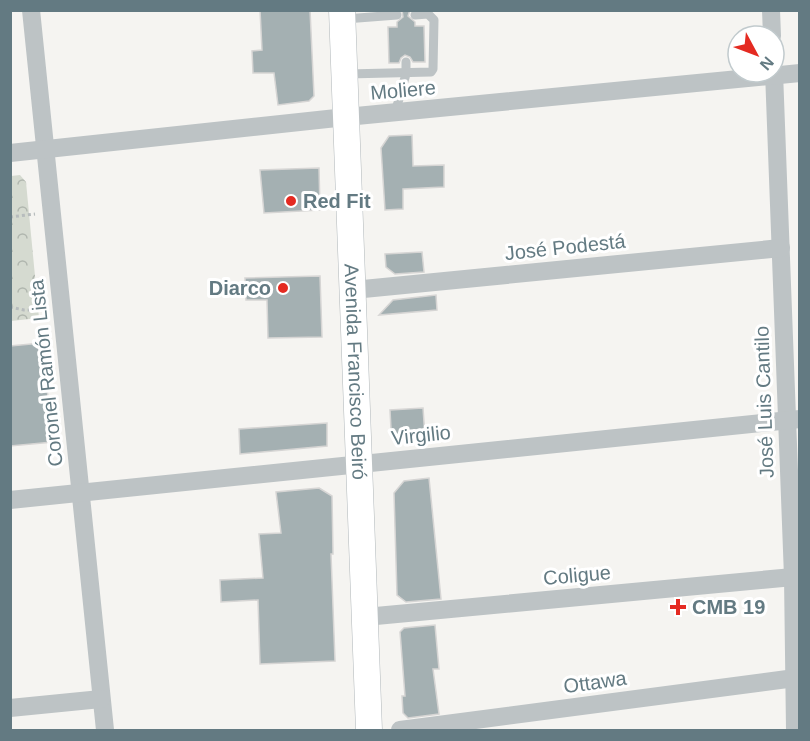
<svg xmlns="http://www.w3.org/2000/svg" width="810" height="741" viewBox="0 0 810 741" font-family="Arial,sans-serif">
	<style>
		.park { fill: url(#park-crowns) }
		.building { fill: #a4b0b2; stroke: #d6d5d4; stroke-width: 1.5 }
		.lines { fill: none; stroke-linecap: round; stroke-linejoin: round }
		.secondary-casing { stroke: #b0b7ba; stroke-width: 27 }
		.path { stroke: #b7bcbd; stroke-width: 3; stroke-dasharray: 3 3; stroke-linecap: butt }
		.service { stroke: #bdc3c5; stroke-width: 9 }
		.minor { stroke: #bdc3c5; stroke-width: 18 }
		.secondary { stroke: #fff; stroke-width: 26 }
		.poi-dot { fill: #e42a21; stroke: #fff; stroke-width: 2 }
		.labels { text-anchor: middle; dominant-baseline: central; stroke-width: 6; stroke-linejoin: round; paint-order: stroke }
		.street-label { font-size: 20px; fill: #637a82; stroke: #fff }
		.poi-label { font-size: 20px; font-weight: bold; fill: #637a82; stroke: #fff; text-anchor: start }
	</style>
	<defs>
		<pattern id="park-crowns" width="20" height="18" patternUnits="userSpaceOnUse" patternTransform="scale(1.5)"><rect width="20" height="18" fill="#d5dad0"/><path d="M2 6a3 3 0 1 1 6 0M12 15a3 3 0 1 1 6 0" fill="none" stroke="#b0b6ae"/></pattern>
	</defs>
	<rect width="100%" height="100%" fill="#f5f4f1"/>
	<path class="park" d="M20,175L26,182L39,318L11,321V176Z"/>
	<g class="building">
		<path d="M260,10H310L314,96L309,101L278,105L274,73H253L252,51L262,50Z"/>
		<path d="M402,10H410L408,16L415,22V26H424L425,62H413L410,57L405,55L401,58L399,63H389L388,27H397V22L403,17Z"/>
		<path d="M412,135L413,166L444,165V187L403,189V209L385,210L381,148L389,136Z"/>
		<path d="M319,168L320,210L264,213L260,170Z"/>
		<path d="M422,252L424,272L395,274L386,267L385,254Z"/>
		<path d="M320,276L322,337L268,338L267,300H246L245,278Z"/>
		<path d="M436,295L437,310L379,315L393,300Z"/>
		<path d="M42,343L53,442L10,446V346Z"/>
		<path d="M423,408L425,437L403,440L391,429L390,410Z"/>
		<path d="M327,423V446L240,454L239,429Z"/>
		<path d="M429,478L441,599L406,602L397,595L394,493L404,481Z"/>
		<path d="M319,488L332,496L333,554H331L335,661L260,664L258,600L221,602L220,580L263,578L259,534L281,533L276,492Z"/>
		<path d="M435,625L439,669H433L439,714L408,718L403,713L402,696H405L400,632L404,628Z"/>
	</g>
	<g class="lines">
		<defs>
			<g id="secondary">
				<path id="s1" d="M342,10L369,730"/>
			</g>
		</defs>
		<use href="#secondary" class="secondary-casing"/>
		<g class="path">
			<path d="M10,217L35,214"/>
			<path d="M10,307L24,310H44"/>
		</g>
		<g class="service">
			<path d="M345,19L397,15"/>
			<path d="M347,74L431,72L433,69L434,20L428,14L415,15"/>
			<path d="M395,113L406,74V62"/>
		</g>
		<g class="minor">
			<path d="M31,10L105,730"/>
			<path d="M771,10L772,36"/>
			<path d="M774,72L793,577L795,730"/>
			<path d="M10,153L346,117L800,73"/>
			<path d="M353,290L781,248"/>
			<path d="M10,500L800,419"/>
			<path d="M365,617L793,577"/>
			<path d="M10,708L101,699"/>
			<path d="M400,730L795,678"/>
		</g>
		<use href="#secondary" class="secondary"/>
	</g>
	<g class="poi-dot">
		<circle cx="291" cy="201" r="6"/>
		<circle cx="283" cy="288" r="6"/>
		<path d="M675 598h6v6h6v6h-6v6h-6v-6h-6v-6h6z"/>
	</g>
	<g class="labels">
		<g class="street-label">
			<text transform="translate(403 90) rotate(-5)">Moliere</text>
			<text transform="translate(565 247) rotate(-6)">José Podestá</text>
			<text stroke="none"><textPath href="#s1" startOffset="362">Avenida Francisco Beiró</textPath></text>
			<text transform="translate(46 373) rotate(-96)">Coronel Ramón Lista</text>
			<text transform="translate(764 402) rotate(-92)">José Luis Cantilo</text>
			<text transform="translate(421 435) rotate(-6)">Virgilio</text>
			<text transform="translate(577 575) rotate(-5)">Coligue</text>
			<text transform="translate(595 682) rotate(-8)">Ottawa</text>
		</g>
		<g class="poi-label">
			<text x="303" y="201">Red Fit</text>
			<text x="271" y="288" text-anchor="end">Diarco</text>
			<text x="692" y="607">CMB 19</text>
		</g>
	</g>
	<rect width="810" height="741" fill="none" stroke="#637a82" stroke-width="24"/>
	<g transform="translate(756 54) rotate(131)"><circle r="28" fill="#ffffff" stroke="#c1cacd" stroke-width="1.5"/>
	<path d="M0-4.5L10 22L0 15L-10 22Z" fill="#e42a21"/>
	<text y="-9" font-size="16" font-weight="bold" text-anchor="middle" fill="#637a82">N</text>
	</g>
</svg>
